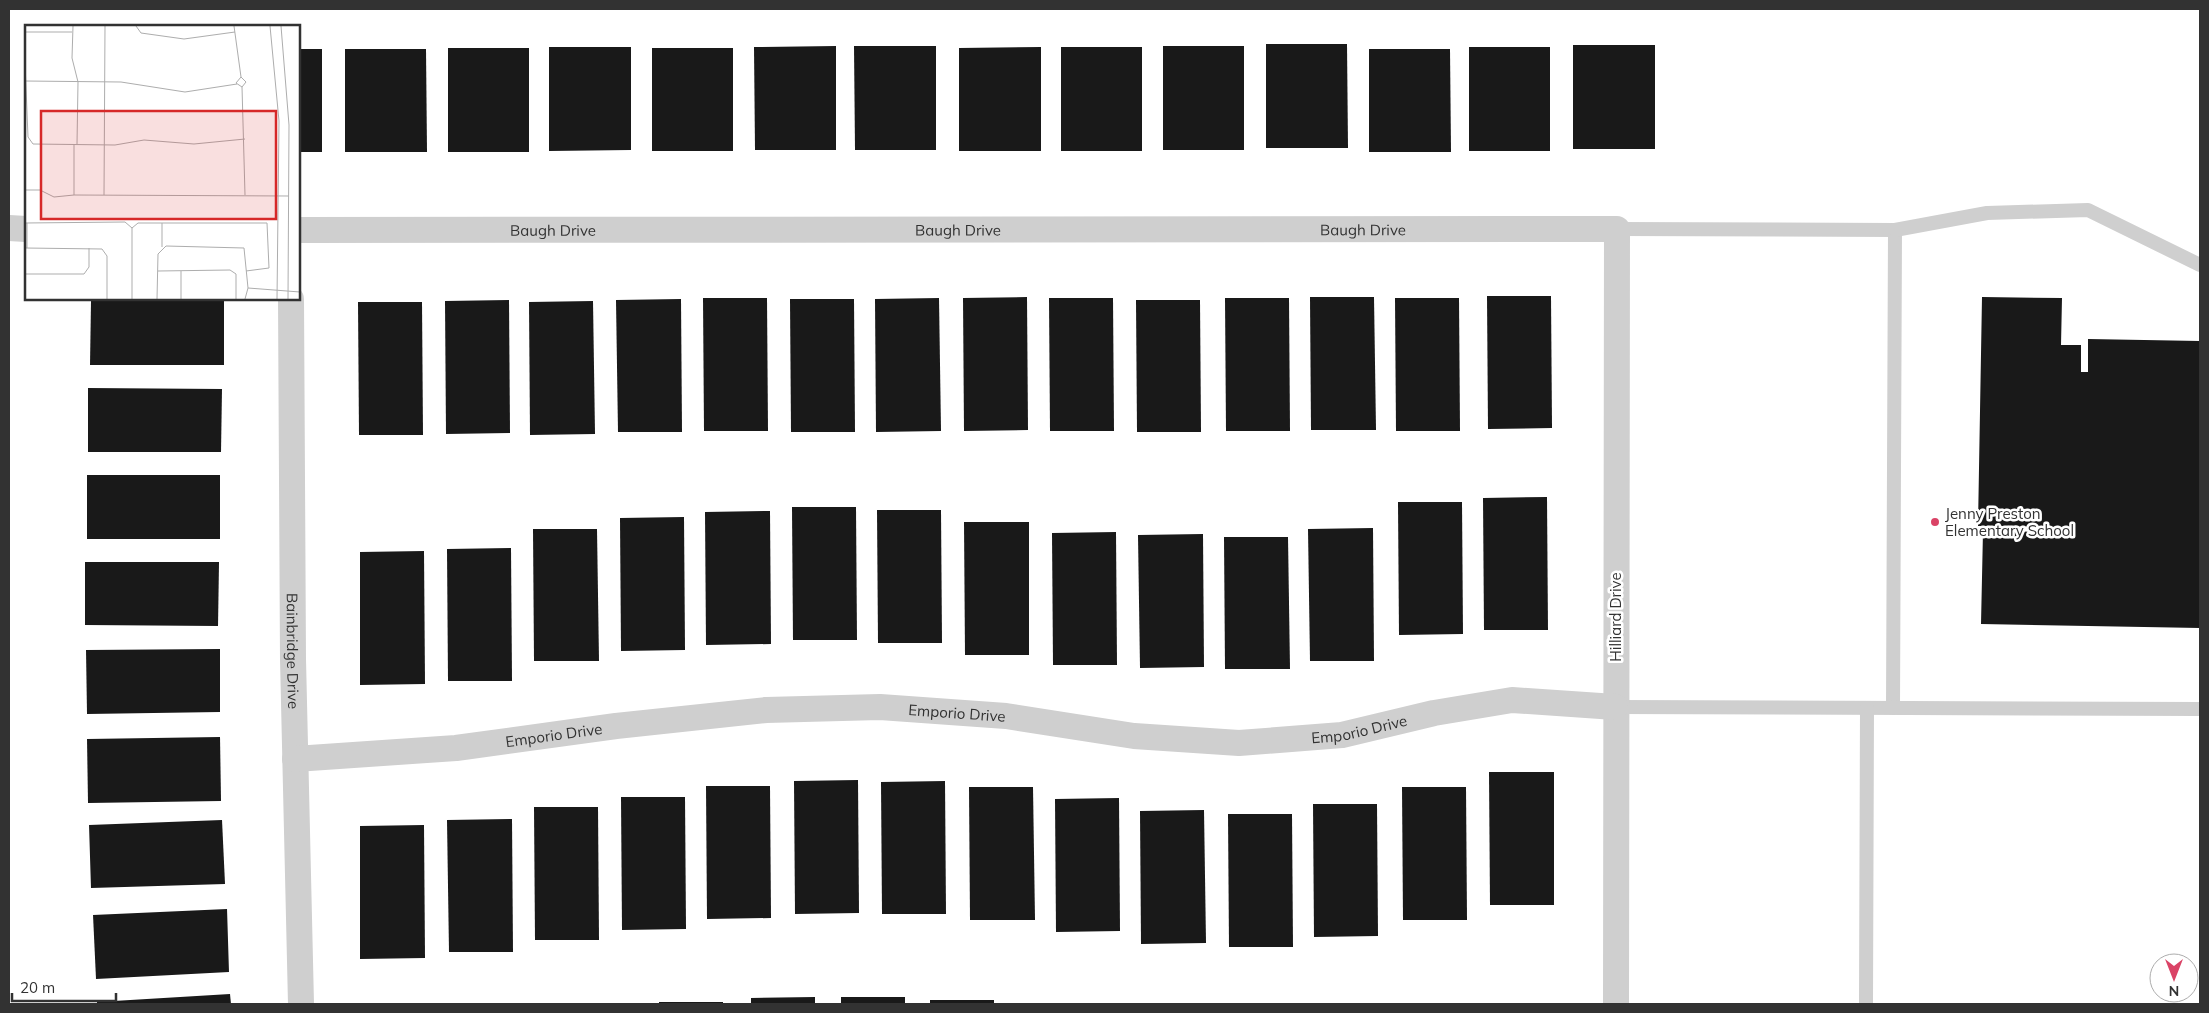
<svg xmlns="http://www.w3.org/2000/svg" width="2209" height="1013" viewBox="0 0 2209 1013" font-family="Mulish,sans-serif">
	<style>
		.building { fill: #191919 }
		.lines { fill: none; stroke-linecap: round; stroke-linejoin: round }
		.lane { stroke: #cfcfcf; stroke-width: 14 }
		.street { stroke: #cfcfcf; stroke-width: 26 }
		.poi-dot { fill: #da4366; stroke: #fff; stroke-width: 2 }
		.labels { text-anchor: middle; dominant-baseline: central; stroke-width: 5; stroke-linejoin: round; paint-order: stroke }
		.street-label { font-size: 15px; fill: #323232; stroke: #fff }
		.poi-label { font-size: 15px; fill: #323232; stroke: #fff; text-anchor: start }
		.inset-road { fill: none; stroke: #adadad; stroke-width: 1 }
		.view { fill: #d62828; fill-opacity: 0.15; stroke: #d62828; stroke-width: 2.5 }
		.inset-edge { fill: none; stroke: #323232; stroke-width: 2.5 }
	</style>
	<rect width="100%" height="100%" fill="#fff"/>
	<g class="building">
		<path d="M1266,44H1347L1348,148H1266Z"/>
		<rect x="1573" y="45" width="82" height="104"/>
		<path d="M836,46V150H755L754,47Z"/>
		<path d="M854,46H936V150H855Z"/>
		<rect x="1163" y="46" width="81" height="104"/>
		<path d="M549,47H631V150L549,151Z"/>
		<path d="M1041,47V151H959V48Z"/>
		<rect x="1061" y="47" width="81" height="104"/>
		<rect x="1469" y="47" width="81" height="104"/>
		<rect x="448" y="48" width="81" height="104"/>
		<rect x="652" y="48" width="81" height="103"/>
		<rect x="299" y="49" width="23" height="103"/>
		<path d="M345,49H426L427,152H345Z"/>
		<path d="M1369,49H1450L1451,152H1369Z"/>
		<path d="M1487,296H1551L1552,428L1488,429Z"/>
		<path d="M1027,297L1028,430L964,431L963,298Z"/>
		<path d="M1310,297H1374L1376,430H1311Z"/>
		<path d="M1982,297L2062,298L2061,345H2081V372H2088V339L2200,341V628L1981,624L1983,531L2058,532V527L1978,526Z"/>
		<path d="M703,298H767L768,431H704Z"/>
		<path d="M939,298L941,431L876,432L875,299Z"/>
		<path d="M1049,298H1113L1114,431H1050Z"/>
		<path d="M1225,298H1289L1290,431H1226Z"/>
		<path d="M1395,298H1459L1460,431H1396Z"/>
		<path d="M681,299L682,432H618L616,300Z"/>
		<path d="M790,299H854L855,432H791Z"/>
		<path d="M509,300L510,433L446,434L445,301Z"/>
		<path d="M1136,300H1200L1201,432H1137Z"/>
		<path d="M91,301H224V365H90Z"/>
		<path d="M593,301L595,434L530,435L529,302Z"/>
		<path d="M358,302H422L423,435H359Z"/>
		<path d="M88,388L222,389L221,452H88Z"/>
		<rect x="87" y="475" width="133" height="64"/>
		<path d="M1547,497L1548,630H1484L1483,498Z"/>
		<path d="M1398,502H1462L1463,634L1399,635Z"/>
		<path d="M792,507H856L857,640H793Z"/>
		<path d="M877,510H941L942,643H878Z"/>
		<path d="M770,511L771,644L706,645L705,512Z"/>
		<path d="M684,517L685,650L621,651L620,518Z"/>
		<path d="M964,522H1029V655H965Z"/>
		<path d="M1373,528L1374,661H1310L1308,529Z"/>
		<path d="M533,529H597L599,661H534Z"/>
		<path d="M1116,532L1117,665H1053L1052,533Z"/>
		<path d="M1203,534L1204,667L1140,668L1138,535Z"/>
		<path d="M1224,537H1288L1290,669H1225Z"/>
		<path d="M511,548L512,681H448L447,549Z"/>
		<path d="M424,551L425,684L360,685V552Z"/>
		<path d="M85,562H219L218,626L85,625Z"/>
		<path d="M220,649V712L87,714L86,650Z"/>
		<path d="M220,737L221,801L88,803L87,739Z"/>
		<path d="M1489,772H1554V905H1490Z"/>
		<path d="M858,780L859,913L795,914L794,781Z"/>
		<path d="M945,781L946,914H882L881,782Z"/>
		<path d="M706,786H770L771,918L707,919Z"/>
		<path d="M969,787H1033L1035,920H970Z"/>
		<path d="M1402,787H1466L1467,920H1403Z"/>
		<path d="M621,797H685L686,929L622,930Z"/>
		<path d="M1119,798L1120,931L1056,932L1055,799Z"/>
		<path d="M1313,804H1377L1378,936L1314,937Z"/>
		<path d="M534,807H598L599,940H535Z"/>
		<path d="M1204,810L1206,943L1141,944L1140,811Z"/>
		<path d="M1228,814H1292L1293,947H1229Z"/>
		<path d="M512,819L513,952H449L447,820Z"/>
		<path d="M222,820L225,884L91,888L89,825Z"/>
		<path d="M424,825L425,958L360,959V826Z"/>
		<path d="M227,909L229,972L96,979L93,915Z"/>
		<path d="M230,994L231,1004H97V1002Z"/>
		<path d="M815,997V1004H751V998Z"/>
		<rect x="841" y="997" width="64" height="7"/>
		<rect x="930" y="1000" width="64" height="4"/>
		<rect x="659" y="1002" width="64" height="2"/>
	</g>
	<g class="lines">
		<g class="lane">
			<path d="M1617,229L1895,230L1893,708"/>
			<path d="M1895,230L1987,213L2088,210L2200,265"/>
			<path d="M1615,707L2200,709"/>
			<path d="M1866,1004L1867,708"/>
		</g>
		<g class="street">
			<path d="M9,228L26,229"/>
			<path id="s1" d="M299,230L1617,229L1616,1004"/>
			<path id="s2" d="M291,299L293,659L301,1004"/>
			<path id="s3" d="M295,759L456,748L616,726L766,710L880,707L1006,716L1134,736L1239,743L1342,735L1434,713L1512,700L1615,707"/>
		</g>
	</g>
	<circle class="poi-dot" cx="1935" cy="522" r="5"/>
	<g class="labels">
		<g class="street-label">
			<text stroke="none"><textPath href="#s1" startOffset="659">Baugh Drive</textPath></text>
			<text stroke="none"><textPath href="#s1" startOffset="1064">Baugh Drive</textPath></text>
			<text stroke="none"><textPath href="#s1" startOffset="254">Baugh Drive</textPath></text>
			<text transform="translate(1615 617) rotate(-90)">Hilliard Drive</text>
			<text stroke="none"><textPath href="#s2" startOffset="352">Bainbridge Drive</textPath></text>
			<text stroke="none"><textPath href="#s3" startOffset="665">Emporio Drive</textPath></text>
			<text stroke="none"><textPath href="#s3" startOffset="1070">Emporio Drive</textPath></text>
			<text stroke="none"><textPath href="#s3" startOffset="260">Emporio Drive</textPath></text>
		</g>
		<g class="poi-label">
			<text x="1945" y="513">Jenny Preston<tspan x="1945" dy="17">Elementary School</tspan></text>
		</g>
	</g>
	<g transform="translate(25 25)">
		<rect width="275" height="275" fill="#fff"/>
		<path class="inset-road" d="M48,1L47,33L53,57L52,119M111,1L116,8L159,14L210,7M209,1L216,52M245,1L254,96L252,274M256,1L264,100L263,274M0,7H47M0,38L3,112L8,119L90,120L119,115L169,119L220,114M0,56L96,57L160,67L212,59M217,62L211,58L216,52L221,57L217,62L220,170M49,119V170L264,171M0,165H15L29,172L49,170M79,170L80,1M0,198L100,197L107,203M2,198V223M137,198V222M0,223L77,224L82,231V274M133,246L205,245L211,249V274M156,246V274M0,249H59L64,242V223M223,263L275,267M107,274V203L113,198H242L244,243L221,246M132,274L133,229L141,221L219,223L223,263L220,274"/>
		<path class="view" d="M16,86H251V194H16Z"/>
		<rect width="275" height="275" class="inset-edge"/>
	</g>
	<rect width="2209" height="1013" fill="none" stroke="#323232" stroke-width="20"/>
	<g transform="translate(2174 978) rotate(180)"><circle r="24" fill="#ffffff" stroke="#adadad"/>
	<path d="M0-4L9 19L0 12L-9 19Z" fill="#da4366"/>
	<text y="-8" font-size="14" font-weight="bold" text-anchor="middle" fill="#323232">N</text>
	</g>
	<path d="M12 993v8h104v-8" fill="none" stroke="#323232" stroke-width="2.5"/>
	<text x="20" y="993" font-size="15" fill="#323232" stroke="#ffffff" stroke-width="4" paint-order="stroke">20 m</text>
</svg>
